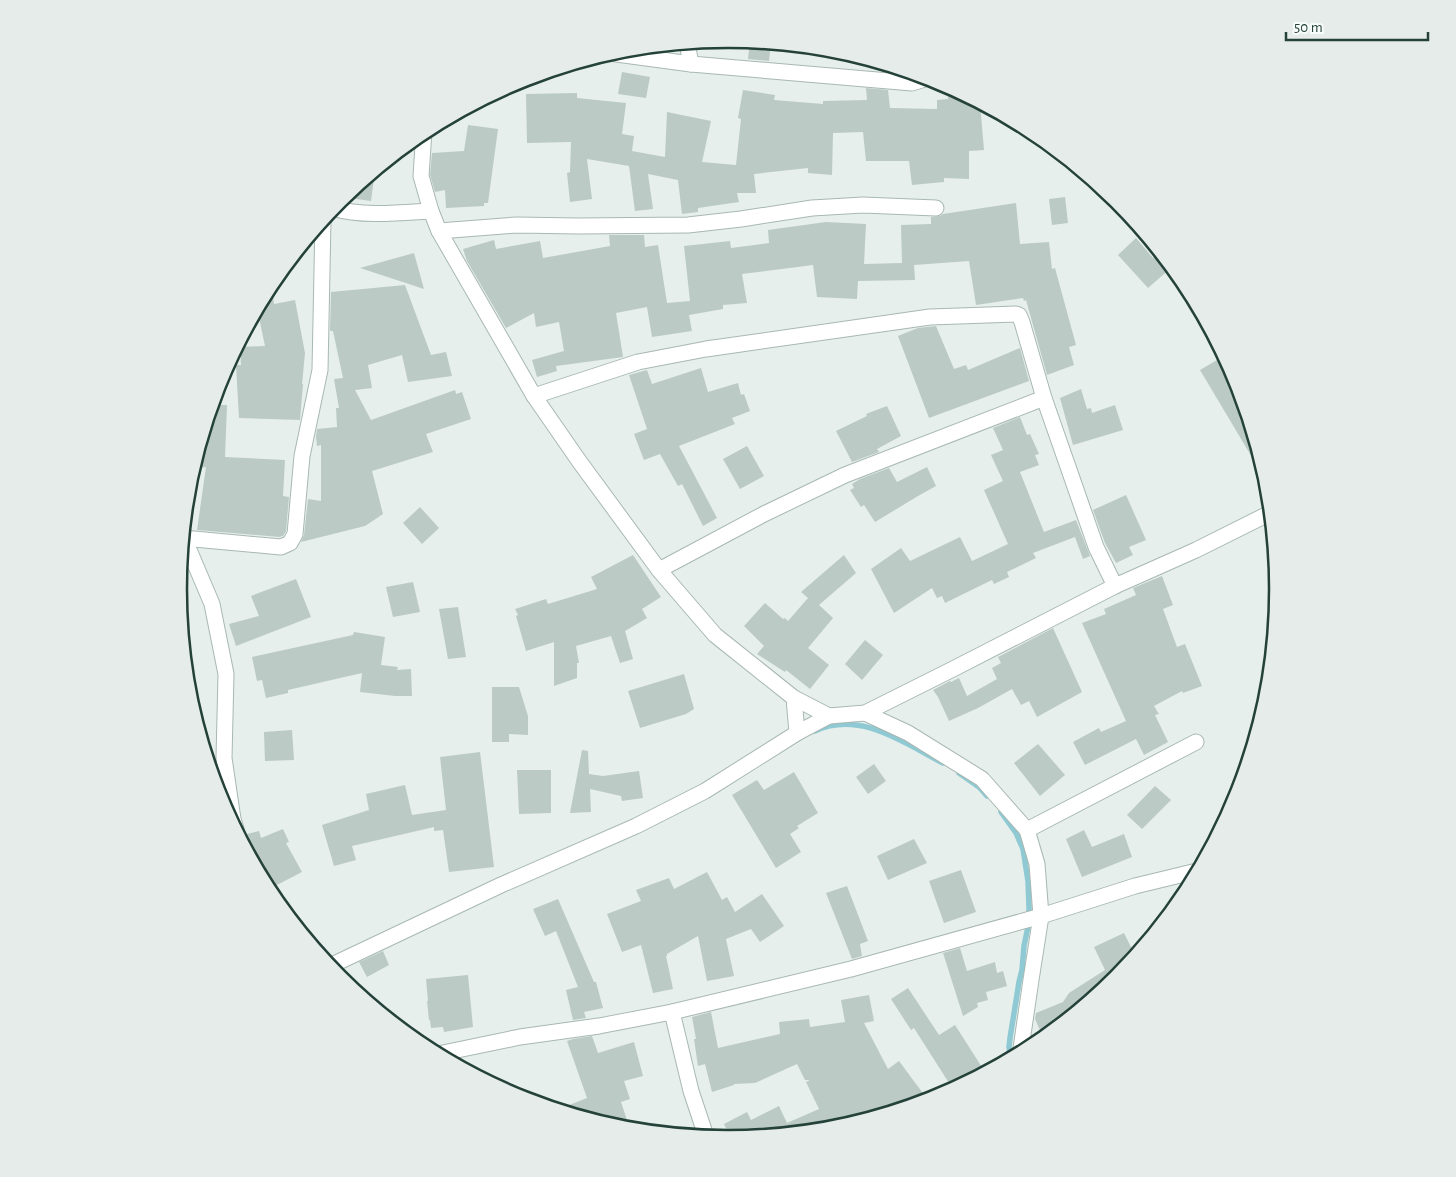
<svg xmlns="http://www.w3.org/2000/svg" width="1456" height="1177" viewBox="0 0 1456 1177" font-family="'Alegreya Sans',sans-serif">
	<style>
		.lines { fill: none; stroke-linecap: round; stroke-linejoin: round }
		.stream { stroke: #8ec9d4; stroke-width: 5.5 }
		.building { fill: #bbcac4 }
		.minor-casing { stroke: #a8b8b2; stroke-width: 17 }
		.minor { stroke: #fff; stroke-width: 15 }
		.rim { fill: none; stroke: #24423a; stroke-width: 2.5 }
	</style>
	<rect width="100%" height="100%" fill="#e6efeb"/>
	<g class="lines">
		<g class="stream">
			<path d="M815,731C860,710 904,743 943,763"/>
			<path d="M959,773L979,787L987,796"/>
			<path d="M1001,812L1016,833L1023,849L1028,881L1029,907V922L1024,946L1022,970L1019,982L1010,1038L1009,1047L1011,1058"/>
		</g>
	</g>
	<g class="building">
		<path d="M750,41L771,43L769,61L748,59Z"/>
		<path d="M622,72L650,77L646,98L618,94Z"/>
		<path d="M947,85L980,103L984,150L969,151V179L944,178V182L912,185L909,161H866L863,132L833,133L832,175L808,173V168L754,174L756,193H737L739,202L698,208V212L682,214L678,180L648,174L653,209L635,211L629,166L587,159L592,199L570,202L567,173L570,172L571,142L527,143L526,94L577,93V98L626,103L622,134L634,136L632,151L665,157L667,112L711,121L702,162L736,165L741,119L738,118L743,90L775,95L774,100L823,104V101L867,100L866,88L888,90L890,108L937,109V100L948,99Z"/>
		<path d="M468,125L498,129L488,203H484V206L446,208L445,190L435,192L430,175L432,153L464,151Z"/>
		<path d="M375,171L371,201L342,197L366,177Z"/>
		<path d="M1065,197L1068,223L1052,225L1049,199Z"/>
		<path d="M1016,203L1020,244L1049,242L1052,269L1055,268L1076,345L1069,347L1074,365L1047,375L1026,300L1024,301L1023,298L976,305L969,261L914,265L915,280L858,281L857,299L817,297L813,265L742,274L747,303L723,305V309L689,315L692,331L652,337L647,307L616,313L623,357L556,366L557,371L537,377L532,360L564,351L559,322L536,327L534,313L506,328L467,261L463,249L494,240L496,249L540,241L543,258L610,246L609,235H644L645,247L658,245L667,303L690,301L684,246L730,241L731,248L769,243L768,230L826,222L866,224L864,264L902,263L901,225L931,224V217L940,216L943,214Z"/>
		<path d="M1136,238L1153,258L1159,252L1172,267L1148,288L1118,255Z"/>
		<path d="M414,253L424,289L360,268Z"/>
		<path d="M271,282L274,304L295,300L305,353L302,384H303L300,420L239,418L236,365H241L240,347L265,346L257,308Z"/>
		<path d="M405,285L431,355L446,352L452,376L408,382L402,355L368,365L372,388L355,390L371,420L455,390L456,394L462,392L471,419L426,434L433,452L372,471L383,514L365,526L301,542L304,535L308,499L321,501V445L317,446L316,437L317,429L337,427L336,408H339L334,379L343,378L333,331H330L331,292Z"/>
		<path d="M936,326L954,369L966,365L968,370L1020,348L1029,381L929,418L898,336L918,328Z"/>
		<path d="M1224,356L1236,378L1261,462L1256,464L1200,370Z"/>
		<path d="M701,368L708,392L738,383L741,395L744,394L750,411L732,418L735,424L679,446L717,518L703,526L682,484L678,486L660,454L644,460L634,434L647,429L629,375L647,370L652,384Z"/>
		<path d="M1081,389L1087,409L1091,408L1092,413L1115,405L1123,430L1073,445L1060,398Z"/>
		<path d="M212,405H227L225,457L285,460L283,496L289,497L286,531L283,536L279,537L197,530L206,467L192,469Z"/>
		<path d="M887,406L901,436L877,449L879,452L852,462L836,431L867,416L866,414Z"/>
		<path d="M1020,417L1027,435L1030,434L1039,454L1035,455L1039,465L1020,472L1044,532L1076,520L1090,556L1083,559L1075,537L1033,553L1036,558L1007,572L1009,577L994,584L992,580L945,603L942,596L937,598L932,588L894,613L871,569L901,548L910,561L960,537L972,561L1008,544L984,490L1003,481L991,455L1003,450L993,428Z"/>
		<path d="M747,446L764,476L740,489L723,459Z"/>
		<path d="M927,467L936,486L918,496L875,522L864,505L861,507L850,490L854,488L852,484L860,479L889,468L897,482Z"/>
		<path d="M1126,495L1146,540L1129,547L1133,555L1116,563L1105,543L1093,510Z"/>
		<path d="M420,507L439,528L422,544L403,523Z"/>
		<path d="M633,555L661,597L642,609L647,618L625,631L633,659L620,663L611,636L576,646L579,663H577V678L554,686V642L526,651L516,616L518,615L515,609L546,599L548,604L597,589L591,577Z"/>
		<path d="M844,555L856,573L819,605L833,618L808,648L829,665L810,689L786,670L785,672L757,654L764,646L744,626L765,603L783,619L785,618L788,621L808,598L801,592Z"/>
		<path d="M1162,576L1173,605L1163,609L1177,647L1185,644L1202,686L1183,693L1182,691L1154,706L1159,714L1155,715L1168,742L1144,755L1136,739L1085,765L1073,742L1099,728L1101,732L1126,721L1082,623L1106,614L1104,609L1136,595L1133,588Z"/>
		<path d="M296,579L311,617L236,646L229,624L259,616L251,596Z"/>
		<path d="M413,582L420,612L393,617L386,587Z"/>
		<path d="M458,607L466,657L448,659L439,609Z"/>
		<path d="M1053,628L1082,692L1037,717L1029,701L1021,705L1012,689L978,708L949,721L938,697L933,690L950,681L951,682L959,678L967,696L997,679L992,668L1001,663L998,657Z"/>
		<path d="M354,632L385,637L381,665L398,667L397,670L411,669L412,696H395L360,692L362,673L288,690V693L266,698L262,680L257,681L252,657L353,635Z"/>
		<path d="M865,640L883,655L862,680L845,664Z"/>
		<path d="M684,674L694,709L686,714L640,728L628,691Z"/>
		<path d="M492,687H519L528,716V735L509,734V742H492Z"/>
		<path d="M292,730L294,760L265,761L264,732Z"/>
		<path d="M1038,744L1065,775L1040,796L1014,763Z"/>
		<path d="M582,750L588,751L589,774L603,776L639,771L643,798L622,801L621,796L590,789L591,812L570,813Z"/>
		<path d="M480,752L494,867L449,872L443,830L434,831V827L352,846L356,860L334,866L322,825L369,810L366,794L405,785L412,815L446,810L440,757Z"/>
		<path d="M874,764L886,781L868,794L856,777Z"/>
		<path d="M517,770H551V813L519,814Z"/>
		<path d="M794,772L818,813L797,826L799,828L790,834L801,852L776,868L732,795L757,780L764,790Z"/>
		<path d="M1155,786L1171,800L1142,829L1127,815Z"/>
		<path d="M283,829L289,842L286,843L302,872L271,888L252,851L248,852L245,846L243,835L259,831L261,838Z"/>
		<path d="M1084,830L1092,847L1124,834L1132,857L1082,877L1066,839Z"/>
		<path d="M914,839L927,863L888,880L877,856Z"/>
		<path d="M961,870L976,912L944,923L929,881Z"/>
		<path d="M707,872L722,900L727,897L735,912L762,894L784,926L760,942L751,929L726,939L734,976L707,981L698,936L667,954V956H666L673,989L653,993L641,945L622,952L607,914L641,901L636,890L669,878L674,889Z"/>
		<path d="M847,886L868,941L860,944L862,956L852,959L826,893Z"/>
		<path d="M558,899L594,982H596L603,1008L584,1012L586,1018L573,1020L566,990L578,987L556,931L545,936L533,909Z"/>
		<path d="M1124,933L1135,955L1117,977L1043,1037L1035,1019L1036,1013L1063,1002L1069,993L1105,970L1094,947Z"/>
		<path d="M960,948L967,971L995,962L997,973L1003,971L1007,986L986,992L988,1000L977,1003L978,1007L963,1016L943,953Z"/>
		<path d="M383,951L389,965L367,977L359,962Z"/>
		<path d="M468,975L473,1027L444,1032L443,1027L431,1028L430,1020H429L427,1001H428L426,979Z"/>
		<path d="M908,988L939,1035L955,1025L985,1072L958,1086L955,1080L949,1083L914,1028L911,1030L891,999Z"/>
		<path d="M869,995L874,1021L864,1023L888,1069L899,1061L928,1100L835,1128L728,1138L717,1137L728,1132L724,1124L747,1112L751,1120L779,1106L787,1123L819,1109L806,1082L810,1080H805L797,1064L755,1083L734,1084V1085L712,1092L705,1064L698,1066L694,1039H696L692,1017L711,1012L718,1048L780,1034L779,1022L809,1019L810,1027L845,1022L841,1000Z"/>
		<path d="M592,1036L598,1053L634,1042L643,1076L624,1081L630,1099L621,1102L630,1129L620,1128L559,1109L587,1098L567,1041L573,1039Z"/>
	</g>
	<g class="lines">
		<defs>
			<g id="minor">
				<path d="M687,43L691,64"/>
				<path d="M609,53L691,64L912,83L925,79L926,77"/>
				<path d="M424,131L421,176L431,211L439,231L534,396L579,461L659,570L715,635L794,698L829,716"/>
				<path d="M332,208C364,217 398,213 431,211"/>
				<path d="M439,231L516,225L578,226L688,225L741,219L812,208L863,205L936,208"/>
				<path d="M534,396L638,362L706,349L930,317L1016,314L1019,315L1022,322L1044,398L1096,547L1115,586"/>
				<path d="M183,538L281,547L290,543L295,534L302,456L320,370L323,220"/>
				<path d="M184,538L212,604L226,674L224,758L233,819L236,829"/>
				<path d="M659,570L764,514L845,475L1044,398"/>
				<path d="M794,698L797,733"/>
				<path d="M865,713L908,733L982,779L1027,830L1037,864L1041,916L1031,980L1021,1048L1022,1052"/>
				<path d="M1027,830L1196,742"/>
				<path d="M330,966L501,885L636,826L705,791L797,733L829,716L865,713L953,669L1115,586L1196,550L1270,513"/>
				<path d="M672,1012L691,1091L706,1136"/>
				<path d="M438,1054L520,1037L599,1026L672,1012L851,969L1041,916L1135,886L1197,871"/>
			</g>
		</defs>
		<use href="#minor" class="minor-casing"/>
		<use href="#minor" class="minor"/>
	</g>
	<path d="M0 0H1456V1177H0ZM187 589a541 541 0 1 1 1082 0a541 541 0 1 1-1082 0Z" fill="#e6ecea" fill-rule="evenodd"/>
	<path class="rim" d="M187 589a541 541 0 1 1 1082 0a541 541 0 1 1-1082 0Z"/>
	<path d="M1286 32v8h142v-8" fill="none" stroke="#24423a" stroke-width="2.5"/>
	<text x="1294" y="32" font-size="15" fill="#24423a" stroke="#f7fbf9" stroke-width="4" paint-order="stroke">50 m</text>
</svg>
